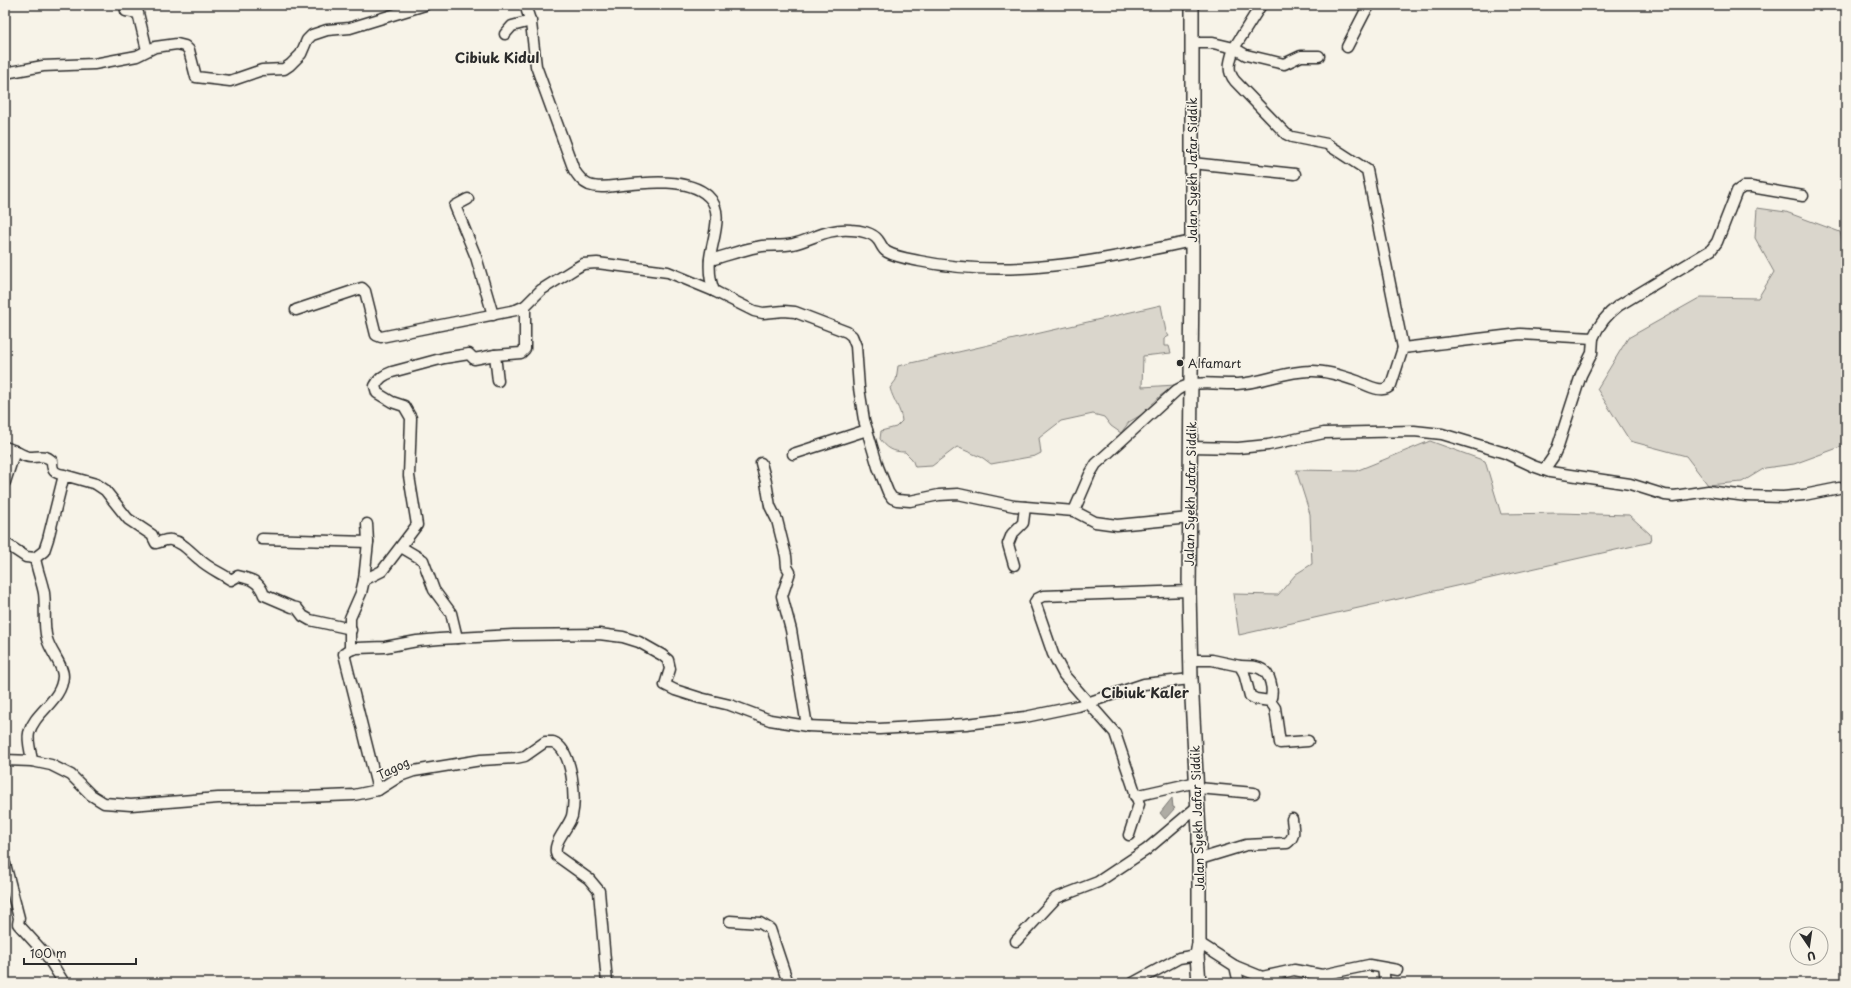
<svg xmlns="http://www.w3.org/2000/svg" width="1851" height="988" viewBox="0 0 1851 988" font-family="'Playpen Sans',sans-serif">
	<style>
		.green { fill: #dad6cc; stroke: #82807c }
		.water { fill: #afaca4; stroke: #7a7874 }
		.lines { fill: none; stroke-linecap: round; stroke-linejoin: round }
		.minor-casing { stroke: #2b2b2b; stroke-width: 13 }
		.major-casing { stroke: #2b2b2b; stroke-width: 16 }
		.minor { stroke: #f7f3e8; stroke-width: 10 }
		.major { stroke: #f7f3e8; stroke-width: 13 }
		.poi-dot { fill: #2b2b2b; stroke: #f7f3e8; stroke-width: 1.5 }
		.labels { text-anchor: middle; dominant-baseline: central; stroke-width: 3; stroke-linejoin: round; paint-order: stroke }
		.street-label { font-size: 12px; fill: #2b2b2b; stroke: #f7f3e8 }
		.poi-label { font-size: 12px; fill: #2b2b2b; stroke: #f7f3e8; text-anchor: start }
		.quarter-label { font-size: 14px; font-weight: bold; fill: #2b2b2b; stroke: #f7f3e8 }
	</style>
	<rect width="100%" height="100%" fill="#f7f3e8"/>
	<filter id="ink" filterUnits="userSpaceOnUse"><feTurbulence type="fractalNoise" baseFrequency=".025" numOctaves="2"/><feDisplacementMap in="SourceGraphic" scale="8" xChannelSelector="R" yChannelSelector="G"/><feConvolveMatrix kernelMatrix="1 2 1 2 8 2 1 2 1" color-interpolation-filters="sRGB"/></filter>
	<g filter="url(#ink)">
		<g class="green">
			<path d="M1757,208L1786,212L1840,232L1846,257V445L1794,464L1765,468L1742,482L1708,485L1686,456L1630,441L1597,389L1628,338L1701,297L1758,298L1774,272L1755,238Z"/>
			<path d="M1161,305L1166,332L1169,336L1164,339V346H1169L1171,353L1143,356L1142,387L1176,385L1160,396L1152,406L1141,415L1129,422L1121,433L1111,426L1104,417L1093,414L1061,421L1039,438L1041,453L1035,456L991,464L983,458L957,447L932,466L915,467L912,459L905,452C892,452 887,448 880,439L881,431L896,427L902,421C901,409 893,400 890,388L896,380L898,366Z"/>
			<path d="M1430,441L1485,461L1501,514L1560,513L1629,515L1650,534L1651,542L1239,635L1233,594L1278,595L1296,574L1312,564L1310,514L1296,470L1356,471Z"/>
		</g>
		<path class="water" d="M1172,798L1173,807L1175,808L1165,819L1160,813Z"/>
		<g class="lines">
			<defs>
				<g id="minor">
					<path d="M125,5L126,11L138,13L147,50"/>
					<path d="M525,5L531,23L536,66L574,170C578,176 582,182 589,185C599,189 612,186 622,185C647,182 689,178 708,196C725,211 712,240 710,258C709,269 710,281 714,291"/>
					<path d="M505,34L512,26L531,21"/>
					<path d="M1192,43H1213L1234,48L1261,5"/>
					<path d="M1347,47L1365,12L1370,5"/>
					<path d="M1319,56H1301L1284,64L1246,55L1234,48C1230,61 1226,70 1235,81L1286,134L1292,137L1327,144L1367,170L1403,348"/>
					<path d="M5,73L43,66L94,64L137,56L155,47L177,44L185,46L189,50L196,77L230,81L262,70L284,69L290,65L301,54L307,40L312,35L327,30L350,28L425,5"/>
					<path d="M1192,163L1295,174"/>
					<path d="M468,199L455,206L476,257L493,315"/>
					<path d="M710,260C726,256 741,250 757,247C769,244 781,247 793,244C814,239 827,228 851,230C860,230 873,233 878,240C882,245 882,249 887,252C896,257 909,259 919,261C1011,280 1102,260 1192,241"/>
					<path d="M296,310L362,288L365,291L376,335L381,337L516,310L525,306L541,290L576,268L583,264L597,263L668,272L714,291L754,311L763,313L784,311L795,312L847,332L852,336L856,346L859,388L864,420L878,467L888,492L892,498L897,500L910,501L939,495L958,494L1014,506L1074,511L1095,522L1117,525L1190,518"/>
					<path d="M1593,338C1599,324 1606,315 1618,306L1711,250L1717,242L1737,191L1743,187H1751L1803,196"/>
					<path d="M498,381L495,355L521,353L525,349V306"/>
					<path d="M5,447L15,451L5,482"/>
					<path d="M1191,447L1238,448L1268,445L1324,433L1414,431L1442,434L1505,453L1533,466L1550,472L1630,484L1665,495L1674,496L1708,491L1746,496L1783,497L1804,495L1839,488"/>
					<path d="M15,451C19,453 25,457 30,457C38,457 45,454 52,461C52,471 54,473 64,475"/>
					<path d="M793,454L867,430"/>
					<path d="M761,463L766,482L770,506L777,520L786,556L787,567L790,572L782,596L791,630L807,726"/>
					<path d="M1074,511L1090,474L1096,464L1177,390C1194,379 1219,385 1237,384C1262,383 1285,371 1310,371C1325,370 1343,376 1357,381C1367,385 1383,395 1391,385L1403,348L1520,334L1593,338L1592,353L1581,375L1558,446L1553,457L1544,470"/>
					<path d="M367,524L368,542L364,580L361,593L350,618V650L344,654L378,790"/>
					<path d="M262,539L368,542"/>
					<path d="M5,543L26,557L35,558C37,570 42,582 44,593C46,608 43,625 47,639C50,651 63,665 63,676C62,701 35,711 29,733C27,741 31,752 32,761"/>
					<path d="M401,547L423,560L434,590L451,613L457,638"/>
					<path d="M35,558L44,551L48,539L64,475L96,484L105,490L128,519L152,535L156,543C161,542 166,539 171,540C183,542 190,552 199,559C208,568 221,573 231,580L238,576C251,579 259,581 264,595L292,607L297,608L303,616L310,620L347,628L351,630"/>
					<path d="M1014,565L1008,544L1012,534L1023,523L1025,507"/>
					<path d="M364,580L382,571L417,525L409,476L411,418L404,406L392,402L377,393L375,386C379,378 384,375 392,372L444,358L469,354L474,359L495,355"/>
					<path d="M350,650L357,648L385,647L417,641L439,639L513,635L599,634L623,637L639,642L662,655L668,660L670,669L665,685L675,690L700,698L730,705L770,720L807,726L879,729L966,724L1025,717L1078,706L1144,684L1191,679"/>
					<path d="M1191,660H1212L1240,666L1244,673L1250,696L1256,699L1270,701L1275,708L1280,743L1308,741"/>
					<path d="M1240,666C1246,666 1254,666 1259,668C1271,672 1274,691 1270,701"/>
					<path d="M5,760L32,761L51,765L71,775L91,795L104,803L131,805L218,798L303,797L354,795L378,790L400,776L414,771L481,760L516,758L525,756L545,742H553C573,750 576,798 572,816C568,829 551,843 557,856L589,879L599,891L607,983"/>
					<path d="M1198,788L1254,793"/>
					<path d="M1135,796L1197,782"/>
					<path d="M1129,835L1139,804L1115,733L1064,675L1053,654L1035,602L1037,599L1043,596L1189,591"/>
					<path d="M1200,859L1246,845L1287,843C1296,837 1293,829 1292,819"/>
					<path d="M5,864L19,918L18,924L47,956L64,983"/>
					<path d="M730,921L760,923L770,929L788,983"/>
					<path d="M1016,941L1056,898L1098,882L1146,850L1198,806"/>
					<path d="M1199,943L1235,966L1239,983"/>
					<path d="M1235,966L1262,977L1294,970L1322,975L1369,965L1397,970"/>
					<path d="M1383,968L1385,983"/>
					<path d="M1133,983L1179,958L1197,955"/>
				</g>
				<path id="major" d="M1192,5V272L1189,591L1191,679L1199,832V943L1197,955L1199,983"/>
			</defs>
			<use href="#minor" class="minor-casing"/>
			<use href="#major" class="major-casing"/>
			<use href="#minor" class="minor"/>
			<use href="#major" class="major"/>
		</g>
	</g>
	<circle class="poi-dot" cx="1180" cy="363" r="4"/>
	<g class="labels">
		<g class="street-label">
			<text transform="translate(1192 170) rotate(-90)">Jalan Syekh Jafar Siddik</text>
			<text transform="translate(1190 494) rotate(-89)">Jalan Syekh Jafar Siddik</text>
			<text transform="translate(393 768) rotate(-26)">Tagog</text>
			<text transform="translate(1197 818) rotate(-92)">Jalan Syekh Jafar Siddik</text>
		</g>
		<g class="poi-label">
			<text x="1188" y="363">Alfamart</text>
		</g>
		<g class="quarter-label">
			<text x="497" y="57">Cibiuk Kidul</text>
			<text x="1145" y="692">Cibiuk Kaler</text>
		</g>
	</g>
	<rect width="1851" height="988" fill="none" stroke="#f7f3e8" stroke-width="20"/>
	<rect x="10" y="10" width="1831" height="968" fill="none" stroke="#2b2b2b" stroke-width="1.5" filter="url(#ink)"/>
	<g transform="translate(1809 946) rotate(167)"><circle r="19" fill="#f7f3e8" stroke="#a5a39c"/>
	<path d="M0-3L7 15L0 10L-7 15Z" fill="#2b2b2b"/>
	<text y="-6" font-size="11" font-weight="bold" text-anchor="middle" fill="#2b2b2b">U</text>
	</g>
	<path d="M24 958v6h112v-6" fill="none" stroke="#2b2b2b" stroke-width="2"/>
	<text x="30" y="958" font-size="12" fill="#2b2b2b" stroke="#f7f3e8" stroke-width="3" paint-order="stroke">100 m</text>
</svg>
